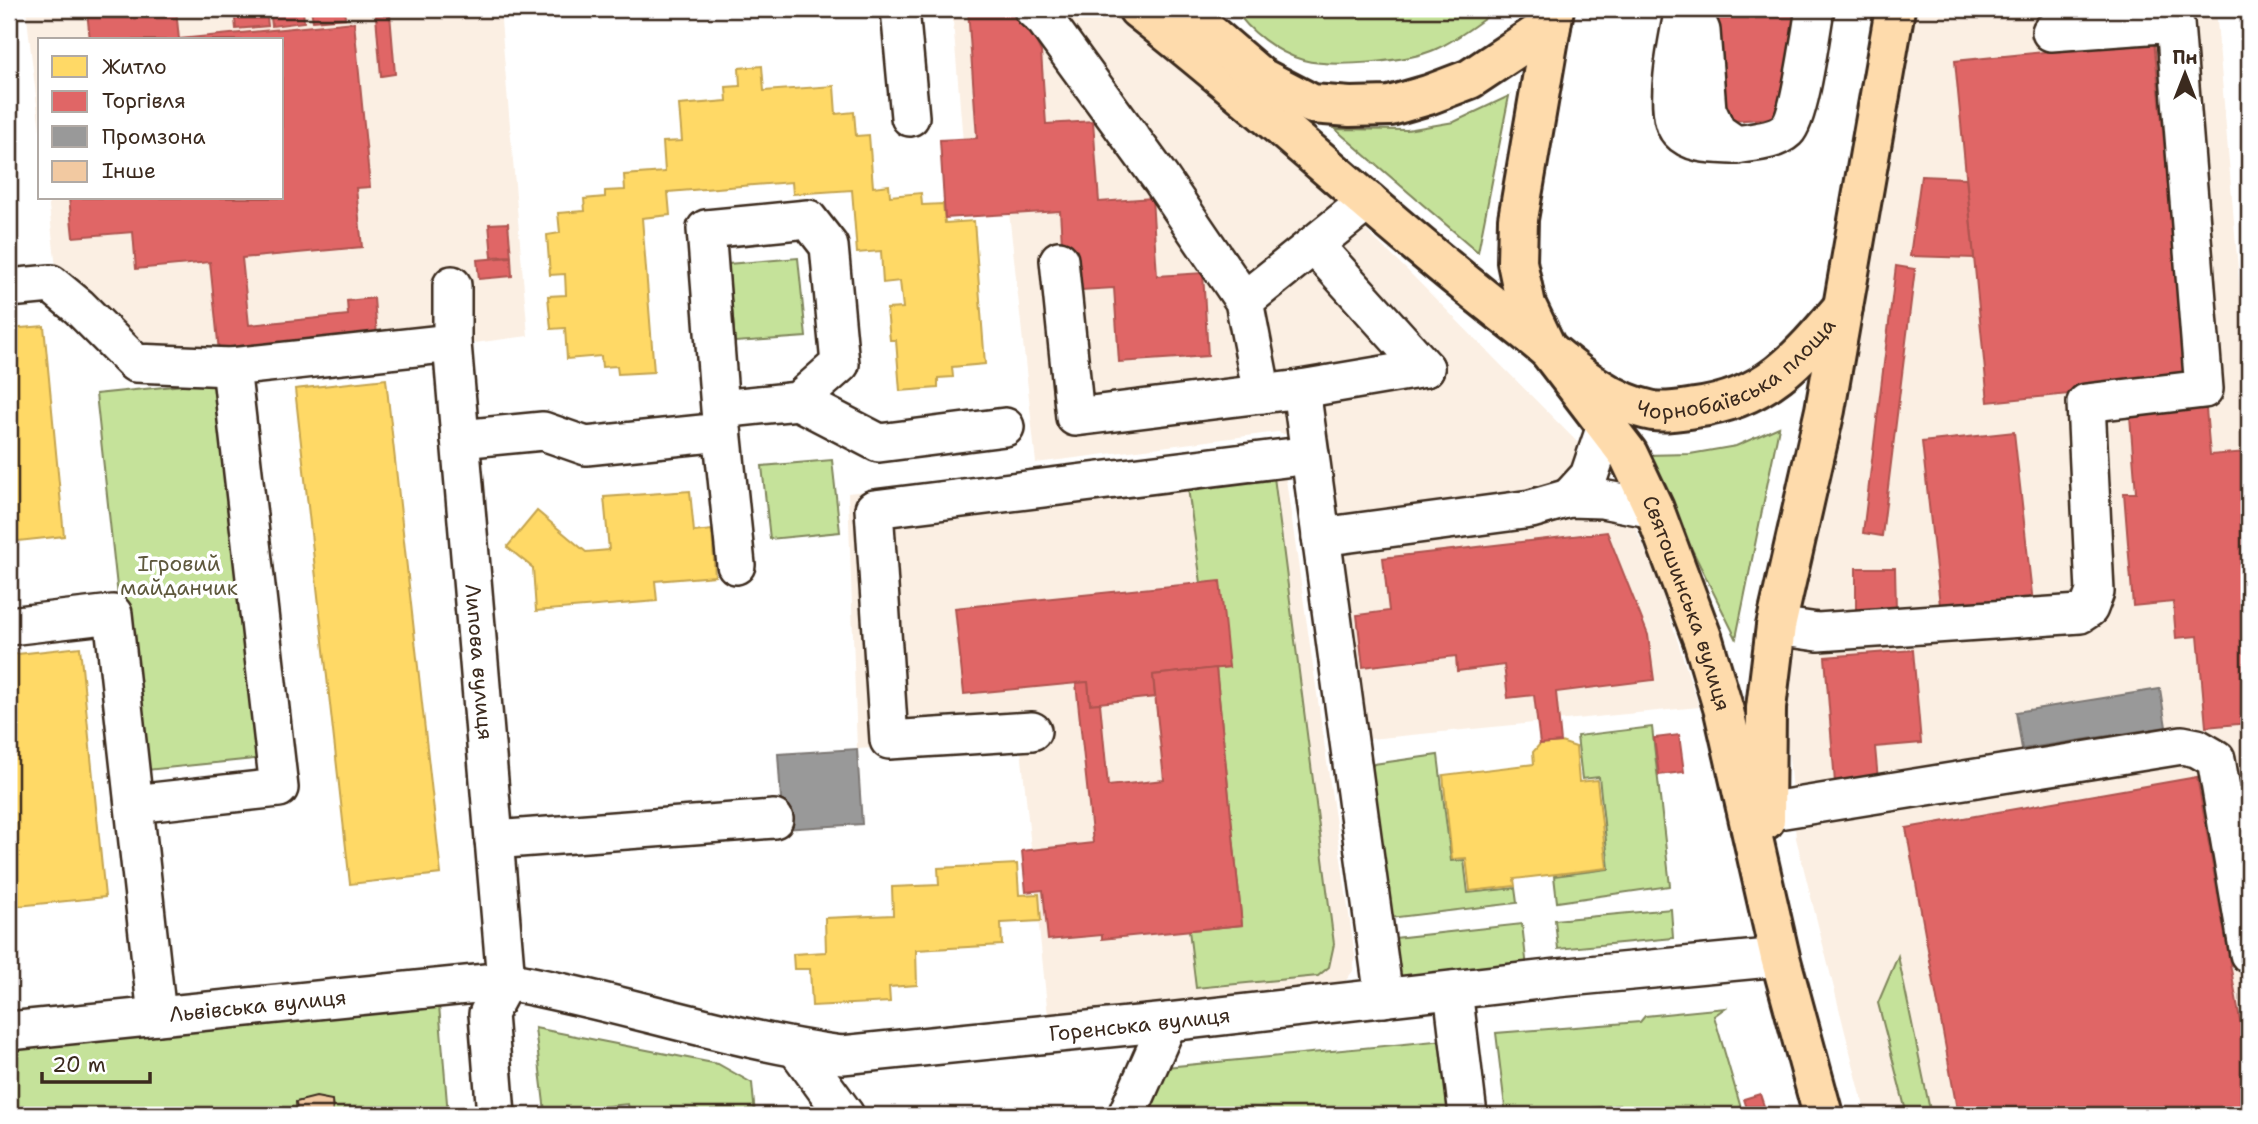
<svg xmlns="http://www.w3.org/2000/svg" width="2258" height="1124" viewBox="0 0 2258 1124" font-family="'Shantell Sans',sans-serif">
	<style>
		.built { fill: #fbefe3 }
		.green { fill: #c5e29a; stroke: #80865c; stroke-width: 2 }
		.homes { fill: #ffd966; stroke: #c4a450; stroke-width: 2 }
		.shops { fill: #e06666; stroke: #ae5450; stroke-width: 2 }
		.industry { fill: #999; stroke: #7d7874; stroke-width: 2 }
		.building { fill: #f2c9a1; stroke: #3b2a1e; stroke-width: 2 }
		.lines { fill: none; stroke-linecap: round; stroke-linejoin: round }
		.minor-casing { stroke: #3b2a1e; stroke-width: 42 }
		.major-casing { stroke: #3b2a1e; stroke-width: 44 }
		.minor { stroke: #fff; stroke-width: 37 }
		.major { stroke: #fedbac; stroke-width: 38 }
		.labels { text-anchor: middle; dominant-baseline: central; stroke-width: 7; stroke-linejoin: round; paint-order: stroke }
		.street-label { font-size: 21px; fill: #3b2a1e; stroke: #fff }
		.park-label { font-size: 21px; fill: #5e583d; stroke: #fff }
	</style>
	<rect width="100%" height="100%" fill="#fff"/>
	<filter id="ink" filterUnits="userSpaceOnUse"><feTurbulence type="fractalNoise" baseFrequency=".0143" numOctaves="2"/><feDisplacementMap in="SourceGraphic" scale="14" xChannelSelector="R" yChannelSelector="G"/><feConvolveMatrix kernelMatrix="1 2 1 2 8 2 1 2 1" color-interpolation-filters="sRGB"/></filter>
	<g filter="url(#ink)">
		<g class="built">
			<path d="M26,9H500L528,336L209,378L133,373L60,303L48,198H282V40H40V131Z"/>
			<path d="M952,9H1111L1218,88L1407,270L1589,454L1631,517L1657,578L1699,707L1360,740L1314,444L1278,432L1036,463L1008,203H968Z"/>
			<path d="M1908,9H2216L2249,399V1115H1866L1796,838L1785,712L1797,618Z"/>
			<path d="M1269,442L1281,445L1355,956L1353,971L1341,987L1049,1026L1020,739L857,749L848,493Z"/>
		</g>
		<g class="green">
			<path d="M1235,9H1495L1491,14C1474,26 1455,41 1436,49C1408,62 1333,68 1303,60C1278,53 1248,31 1235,9Z"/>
			<path d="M1509,96L1478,252L1335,129L1407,130L1454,122Z"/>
			<path d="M798,258L806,337L735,342L728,264Z"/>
			<path d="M222,381L263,758L137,771L96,394Z"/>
			<path d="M1779,427L1736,638L1645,455L1690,454L1736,446Z"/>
			<path d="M832,460L840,532L770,539L762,466Z"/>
			<path d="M1274,477L1334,944L1329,967L1318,976L1196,988L1189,930L1242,925L1216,668L1229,667L1201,583L1188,488Z"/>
			<path d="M1652,727L1670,886L1557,902L1554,876L1609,869L1599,777L1582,779L1577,736Z"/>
			<path d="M1438,755L1451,861L1464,860L1468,893L1515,888L1517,903L1390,918L1368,772L1374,764Z"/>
			<path d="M1671,909L1673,938L1558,949L1555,920Z"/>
			<path d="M1522,924L1527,968L1409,982L1399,977L1395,938Z"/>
			<path d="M1898,956L1931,1115H1907L1878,1003Z"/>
			<path d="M439,1005L448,1115H9V1046Z"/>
			<path d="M1725,1008L1714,1016L1743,1115H1622L1620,1105L1544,1113V1115H1506L1496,1033L1640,1022L1645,1016Z"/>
			<path d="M535,1028L718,1064L752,1083L755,1115H630L628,1104L545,1112Z"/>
			<path d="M1445,1040L1454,1115H1143L1166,1067Z"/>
		</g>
		<g class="homes">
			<path d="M762,66L764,91L834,86L836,114L854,112L856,136L869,135L873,187L889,185L890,196L921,193L922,205L943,204L945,223L974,221L985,364L952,367L953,377L938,378V388L900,391L896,340H890L887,309L903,308L900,281L883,283L881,251L857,253L852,190L793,194L792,182L668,192L670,215L642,218L654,372L618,374L617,366L602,367L601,356L567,359L565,328L551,329L548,296L566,295L565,274L550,275L547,235L560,233L558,213L585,211L584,199L605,197V191L625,190L624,175L665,172L663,142L682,141L679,105L727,101L726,87L740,86L739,68Z"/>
			<path d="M44,326L64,536L9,542V329Z"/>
			<path d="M386,379L441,874L350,884L295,389Z"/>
			<path d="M690,491L694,532L712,530L715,576L655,581L657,601L536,611L533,568L507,547L537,511L586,552L609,550L604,497Z"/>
			<path d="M80,647L105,897L18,906L9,820V655Z"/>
			<path d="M1561,742L1576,747L1579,782L1597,780L1607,868L1514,879L1515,886L1470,891L1466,858L1452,859L1443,775L1534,764L1533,752L1540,744Z"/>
			<path d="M1017,864L1019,895L1039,894L1041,921L1001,923L1002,945L916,950L917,985L889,987L890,1002L812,1006L810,969H794L793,954L826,952L825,918L893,915L892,887L939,885L938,868Z"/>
		</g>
		<g class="shops">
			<path d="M115,9H176L179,39L354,22L370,187L356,188L362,247L242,258L249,325L348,315L347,301L374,298L377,336L219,352L210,262L136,269L133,232L73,237L69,198H282V40H90L87,11Z"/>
			<path d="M234,9H266L268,26L236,29Z"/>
			<path d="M270,9H303L304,22L272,26Z"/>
			<path d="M311,9H344L345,18L313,21Z"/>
			<path d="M968,9L1010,11L1030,28L1041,52L1046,124L1093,121L1099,202L1152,198L1157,276L1203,273L1208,356L1119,362L1114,288L1065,291L1060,211L945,218L940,140L977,138Z"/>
			<path d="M1714,9H1806L1785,117L1720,122L1711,24Z"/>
			<path d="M390,14L395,74L381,76L376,16Z"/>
			<path d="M2154,41L2188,382L1988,402L1955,61Z"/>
			<path d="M1921,176L1966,178L1974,258L1910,256Z"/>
			<path d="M508,223L511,256L492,257L489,224Z"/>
			<path d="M511,257L512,276L479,279L477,260Z"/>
			<path d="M1896,266L1915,269L1882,536L1863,533Z"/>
			<path d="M2179,399L2206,409L2210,455L2247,452L2249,483V723L2206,727L2198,636L2176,638L2173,602L2133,606L2124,493H2136L2130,416Z"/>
			<path d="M2014,432L2033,603L1941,614L1922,442Z"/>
			<path d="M1607,532L1648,635L1654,680L1556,692L1561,742L1540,744L1534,695L1508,698L1504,665L1457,671L1456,656L1363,667L1357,615L1389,611L1383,558Z"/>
			<path d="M1856,568H1895L1896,609L1856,610Z"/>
			<path d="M1220,581L1229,667L1153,675L1155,697L1090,704L1088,682L964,694L955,608Z"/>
			<path d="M1913,650L1921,743L1875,747L1878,780L1835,783L1825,657Z"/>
			<path d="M1216,668L1242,925L1102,939V935L1048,940L1043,890L1026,892L1022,851L1093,843L1076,683L1088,682L1090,704L1100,703L1108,786L1164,780L1153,675Z"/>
			<path d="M1679,735L1684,772L1659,775L1654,738Z"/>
			<path d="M2197,777L2249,1071V1115H1958L1906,828Z"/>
			<path d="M1760,1094L1767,1115H1749L1744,1099Z"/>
		</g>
		<g class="industry">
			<path d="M2160,689L2166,727L2022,749L2016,712Z"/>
			<path d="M857,749L862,824L783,829L778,754Z"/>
		</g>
		<path class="building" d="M316,1097L332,1100L333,1115L362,1113V1115H297L296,1102Z"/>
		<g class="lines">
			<defs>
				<g id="minor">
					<path d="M900,9L910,117"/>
					<path d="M1033,9L1045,20L1161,179L1244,301L1262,394"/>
					<path d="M1684,9C1679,34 1662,112 1679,131C1692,146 1718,144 1736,145"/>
					<path d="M1691,9L1701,31L1707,110L1717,132L1736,145C1752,142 1774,142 1787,130C1800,117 1811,31 1815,9"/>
					<path d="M1314,245L1425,368"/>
					<path d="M1059,260L1075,417L1301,389L1425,368"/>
					<path id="s1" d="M452,285V343L506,981"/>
					<path d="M9,288L51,284L79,307L135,363L231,367"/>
					<path d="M1244,301L1368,201"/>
					<path d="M1301,389L1384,998"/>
					<path d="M798,401L879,443L1005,427"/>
					<path d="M720,409L798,401L840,364L829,246L808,219L706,229L720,409L736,565"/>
					<path d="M460,439L543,431L586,446L722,432"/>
					<path d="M1569,498L1589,476L1606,426"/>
					<path d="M1321,537L1531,509L1569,498L1602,499L1654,509"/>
					<path d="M9,626L113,614L157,1016"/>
					<path d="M1776,626L1818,632L2080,614L2089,608L2095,592L2086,403L2204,389L2175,23L2051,32"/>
					<path d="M1032,731L889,740L874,509L1310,455"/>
					<path d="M134,804L279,788L231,367L452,343"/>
					<path d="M1765,812L2182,745L2197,748L2216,759L2249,954"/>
					<path d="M494,840L774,819"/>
					<path d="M1453,990L1468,1115"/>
					<path id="s2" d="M9,1031L506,981C619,1001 728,1040 842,1055L1168,1022L1557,978L1780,957"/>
					<path d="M797,1049L845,1115"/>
					<path d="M496,1115L488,1014L506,981"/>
					<path d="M1127,1115L1168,1022"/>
				</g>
				<g id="major">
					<path id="s3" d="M1138,9C1269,111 1389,226 1520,327C1560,358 1601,401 1653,411C1666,413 1682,410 1695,408C1766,399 1799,359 1843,307"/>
					<path d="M1194,9L1203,28L1260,77L1312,104L1350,107L1390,106L1428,95L1470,79L1551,25"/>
					<path id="s4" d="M1554,9L1518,219L1517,262L1526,305L1546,347L1628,454L1654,509L1703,640L1724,711L1780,957L1823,1115"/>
					<path d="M1765,820L1766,708L1776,626L1825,410L1895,9"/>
				</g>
			</defs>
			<use href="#minor" class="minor-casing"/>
			<use href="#major" class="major-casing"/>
			<use href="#minor" class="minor"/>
			<use href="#major" class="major"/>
		</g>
	</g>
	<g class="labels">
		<g class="street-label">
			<text stroke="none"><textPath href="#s3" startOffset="752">Чорнобаївська площа</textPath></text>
			<text stroke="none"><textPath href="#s4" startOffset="642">Святошинська вулиця</textPath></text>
			<text stroke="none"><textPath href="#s1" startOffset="378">Липова вулиця</textPath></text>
			<text stroke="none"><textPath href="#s2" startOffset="250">Львівська вулиця</textPath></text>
			<text stroke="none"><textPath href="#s2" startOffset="1143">Горенська вулиця</textPath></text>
		</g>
		<g class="park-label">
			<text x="179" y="564">Ігровий<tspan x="179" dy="24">майданчик</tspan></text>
		</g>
	</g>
	<rect width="2258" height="1124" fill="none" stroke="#fff" stroke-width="35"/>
	<rect x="18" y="18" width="2223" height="1089" fill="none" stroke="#3b2a1e" stroke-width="2.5" filter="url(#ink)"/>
	<rect x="38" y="38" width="245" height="161" fill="#ffffff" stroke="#b1aaa5" stroke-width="2"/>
	<rect x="52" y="56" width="35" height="21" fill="#ffd966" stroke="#b1aaa5" stroke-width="2"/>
	<text x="102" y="74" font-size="21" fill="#3b2a1e">Житло</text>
	<rect x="52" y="91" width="35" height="21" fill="#e06666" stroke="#b1aaa5" stroke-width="2"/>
	<text x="102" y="108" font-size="21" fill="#3b2a1e">Торгівля</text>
	<rect x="52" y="126" width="35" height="21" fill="#999999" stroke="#b1aaa5" stroke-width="2"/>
	<text x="102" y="144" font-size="21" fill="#3b2a1e">Промзона</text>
	<rect x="52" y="161" width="35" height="21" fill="#f2c9a1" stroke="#b1aaa5" stroke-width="2"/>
	<text x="102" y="178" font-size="21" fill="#3b2a1e">Інше</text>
	<g transform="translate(2185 74)" stroke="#ffffff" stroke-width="5" paint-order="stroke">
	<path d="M0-5L12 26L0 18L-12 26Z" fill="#3b2a1e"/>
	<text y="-10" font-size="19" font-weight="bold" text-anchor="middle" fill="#3b2a1e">Пн</text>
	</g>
	<path d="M42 1072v10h108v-10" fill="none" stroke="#3b2a1e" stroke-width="3.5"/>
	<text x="52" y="1072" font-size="21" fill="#3b2a1e" stroke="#ffffff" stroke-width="5" paint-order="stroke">20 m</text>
</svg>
